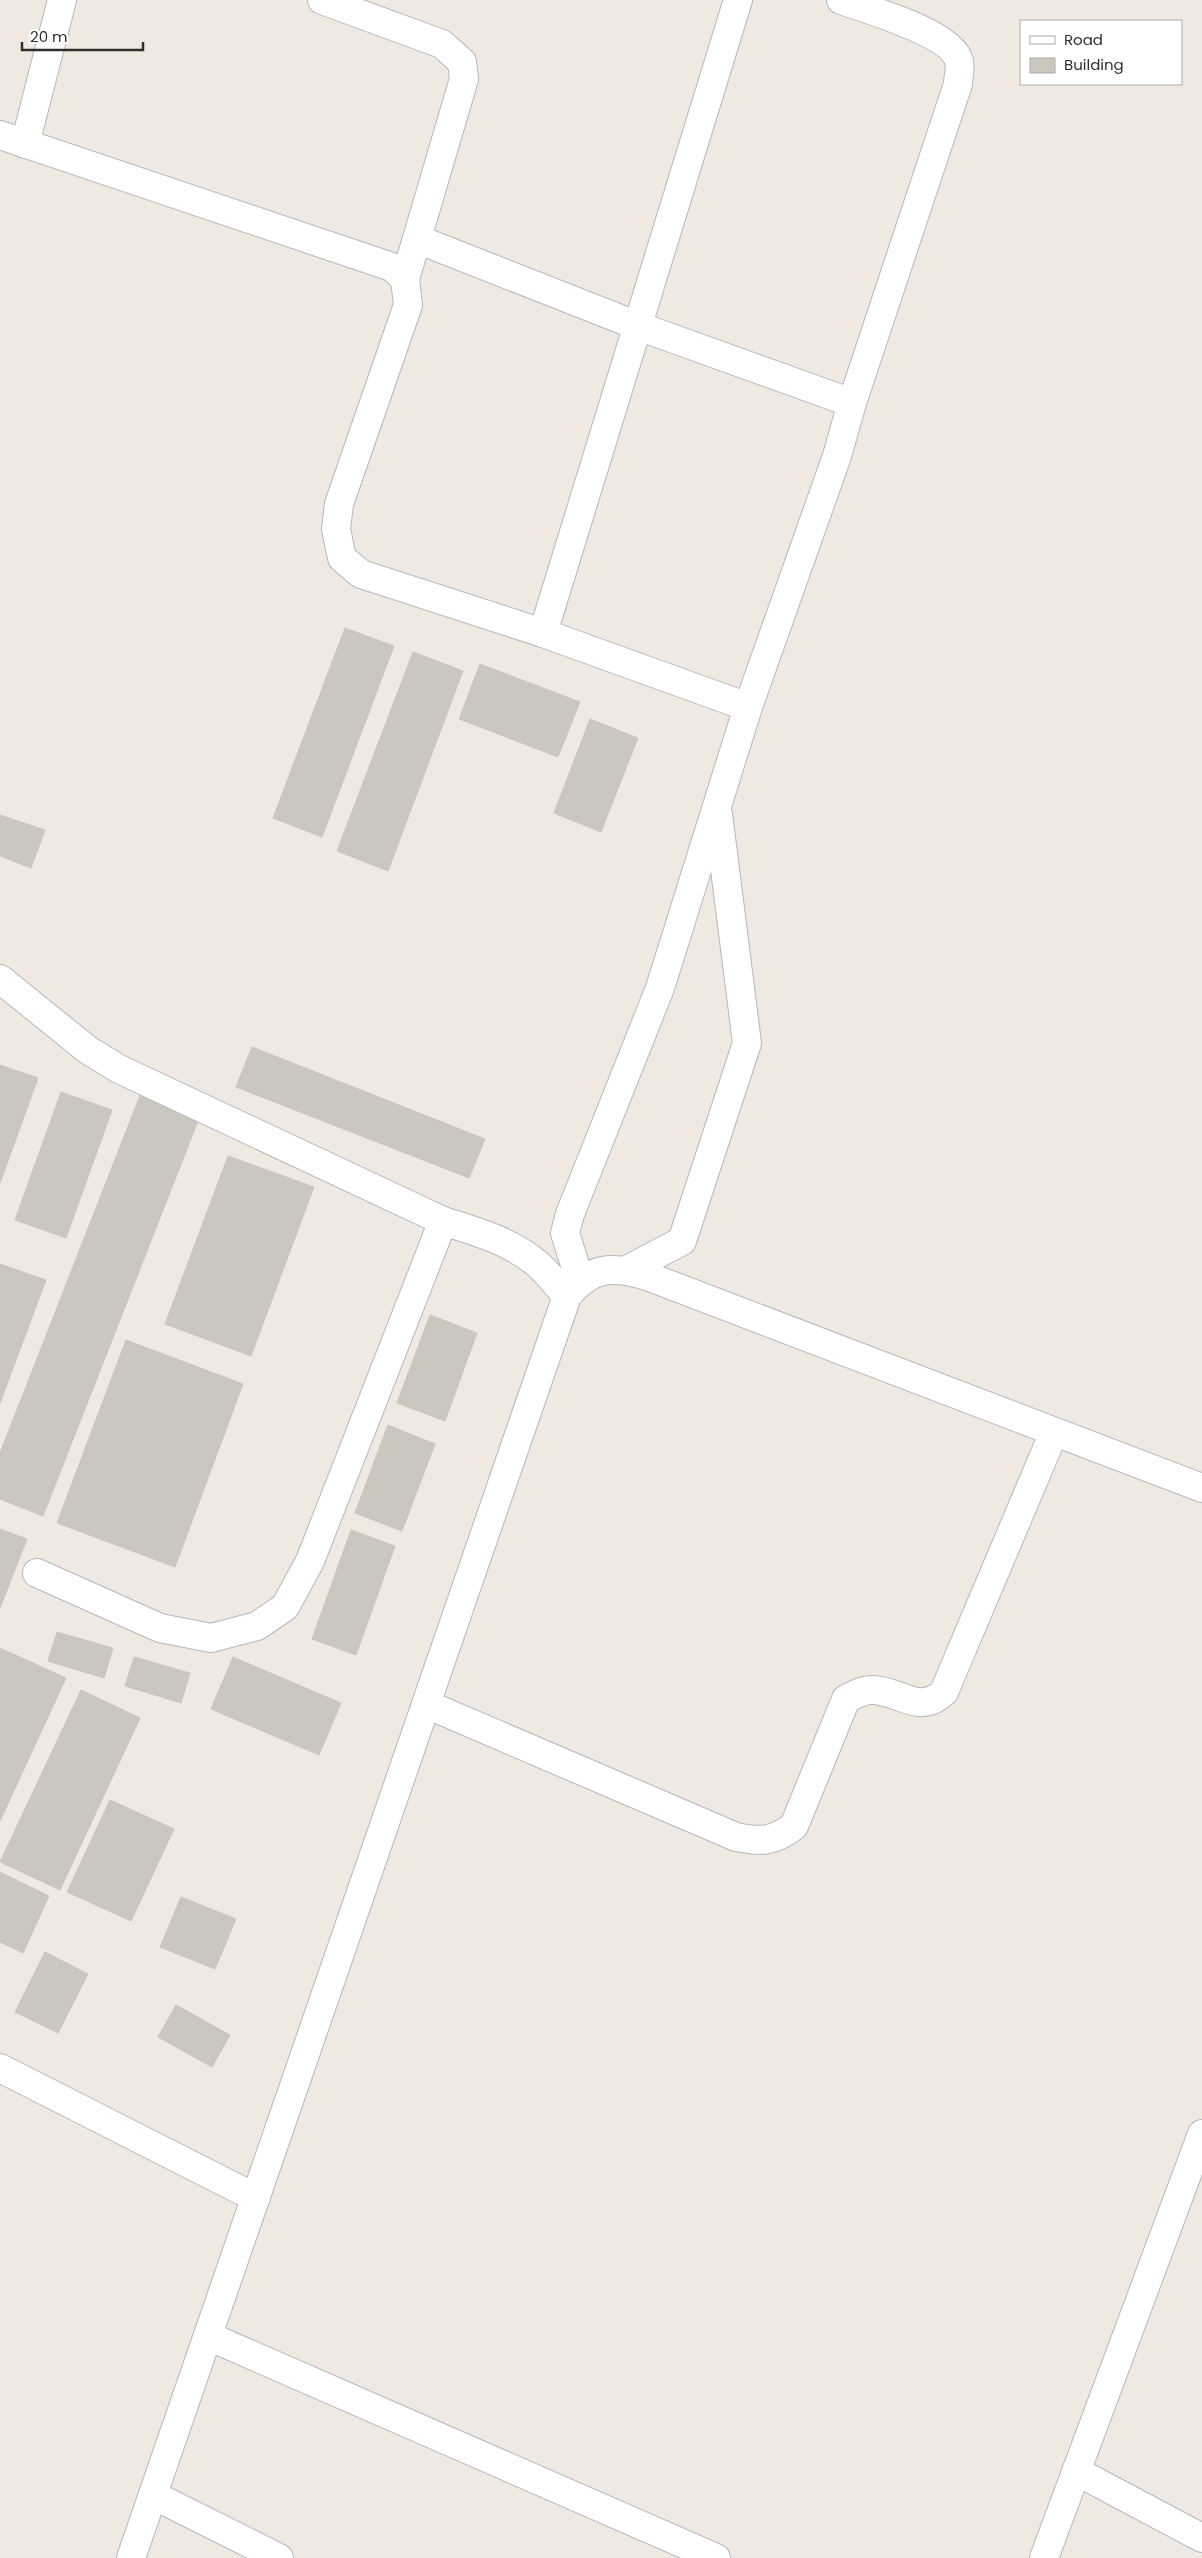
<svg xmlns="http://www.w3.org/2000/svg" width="1202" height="2558" viewBox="0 0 1202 2558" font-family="Poppins,sans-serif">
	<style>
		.building { fill: #cbc7bf; stroke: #cbc5ba }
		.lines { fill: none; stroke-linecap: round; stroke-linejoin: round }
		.minor-casing { stroke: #b4b7c1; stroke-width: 30 }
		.minor { stroke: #fff; stroke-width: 28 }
	</style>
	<rect width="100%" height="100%" fill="#efe9e1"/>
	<g class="building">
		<path d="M345,628L394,646L322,837L273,818Z"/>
		<path d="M413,652L463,671L388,871L337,851Z"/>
		<path d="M480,664L580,702L558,757L459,719Z"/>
		<path d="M590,719L638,738L601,832L554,813Z"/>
		<path d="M0,815L45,830L31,868L0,856Z"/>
		<path d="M252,1047L485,1139L469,1178L236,1087Z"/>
		<path d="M0,1065L38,1078L0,1183Z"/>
		<path d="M61,1092L112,1110L66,1238L15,1220Z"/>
		<path d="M141,1093L200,1116L43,1516L0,1499V1453Z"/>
		<path d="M228,1156L314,1187L251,1356L165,1324Z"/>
		<path d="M0,1264L46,1280L0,1403Z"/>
		<path d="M430,1315L477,1333L445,1421L397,1403Z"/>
		<path d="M126,1340L243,1384L175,1567L57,1523Z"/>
		<path d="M388,1425L435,1444L402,1531L355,1513Z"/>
		<path d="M0,1529L27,1539L0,1608Z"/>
		<path d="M351,1530L395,1546L356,1655L312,1639Z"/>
		<path d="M57,1632L113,1648L104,1678L48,1661Z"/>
		<path d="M0,1648L66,1678L0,1821Z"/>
		<path d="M134,1657L190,1673L181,1703L125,1686Z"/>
		<path d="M233,1657L341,1703L319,1755L211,1709Z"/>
		<path d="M81,1690L140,1718L60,1890L0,1862Z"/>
		<path d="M110,1800L174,1829L131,1921L67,1892Z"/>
		<path d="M0,1872L49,1896L23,1953L0,1942Z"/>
		<path d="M181,1897L236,1919L215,1969L160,1947Z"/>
		<path d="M45,1952L88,1974L58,2033L15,2012Z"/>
		<path d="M176,2005L230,2035L212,2067L158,2037Z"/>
	</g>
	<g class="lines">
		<defs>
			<g id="minor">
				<path d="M322,0L442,44L462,62L464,79L405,279"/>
				<path d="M0,135L392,267L405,279L408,305L339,504L336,529L342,558L361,574L543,633L748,707"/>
				<path d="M25,144L62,0"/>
				<path d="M417,239L638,326L852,403"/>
				<path d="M543,633L738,0"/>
				<path d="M0,979L88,1050L119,1069L443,1221C474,1231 508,1240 535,1262C547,1271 556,1285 567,1296"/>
				<path d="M627,1270L682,1241L747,1043L718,814"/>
				<path d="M580,1281L565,1233L570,1214L660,988L748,707L837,456L852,403L958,84C958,78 961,67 959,61C951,32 868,10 841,0"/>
				<path d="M37,1573L160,1628L211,1638L257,1626L285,1607L310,1561L443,1221"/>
				<path d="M426,1704L736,1837C761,1842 773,1842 794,1826L846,1699C854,1695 862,1690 872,1690C900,1690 919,1716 944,1692L1054,1432"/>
				<path d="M0,2068L256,2198"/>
				<path d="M208,2336L716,2558"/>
				<path d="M1076,2471L1202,2538"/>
				<path d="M153,2495L279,2558"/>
				<path d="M131,2558L567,1296C591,1267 611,1265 647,1276L1202,1488"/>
				<path d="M1044,2558L1202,2134"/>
			</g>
		</defs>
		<use href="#minor" class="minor-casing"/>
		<use href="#minor" class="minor"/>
	</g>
	<rect x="1020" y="20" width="162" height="65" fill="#ffffff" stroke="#ababab"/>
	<rect x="1030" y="36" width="25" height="8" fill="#ffffff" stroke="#ababab"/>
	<text x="1064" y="45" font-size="15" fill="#2e2e2e">Road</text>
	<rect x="1030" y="58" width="25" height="15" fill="#cbc7bf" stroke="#ababab"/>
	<text x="1064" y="70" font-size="15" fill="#2e2e2e">Building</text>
	<path d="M22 42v8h121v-8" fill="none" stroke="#2e2e2e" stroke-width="2.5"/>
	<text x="30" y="42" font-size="15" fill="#2e2e2e" stroke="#ffffff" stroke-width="4" paint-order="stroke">20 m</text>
</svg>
